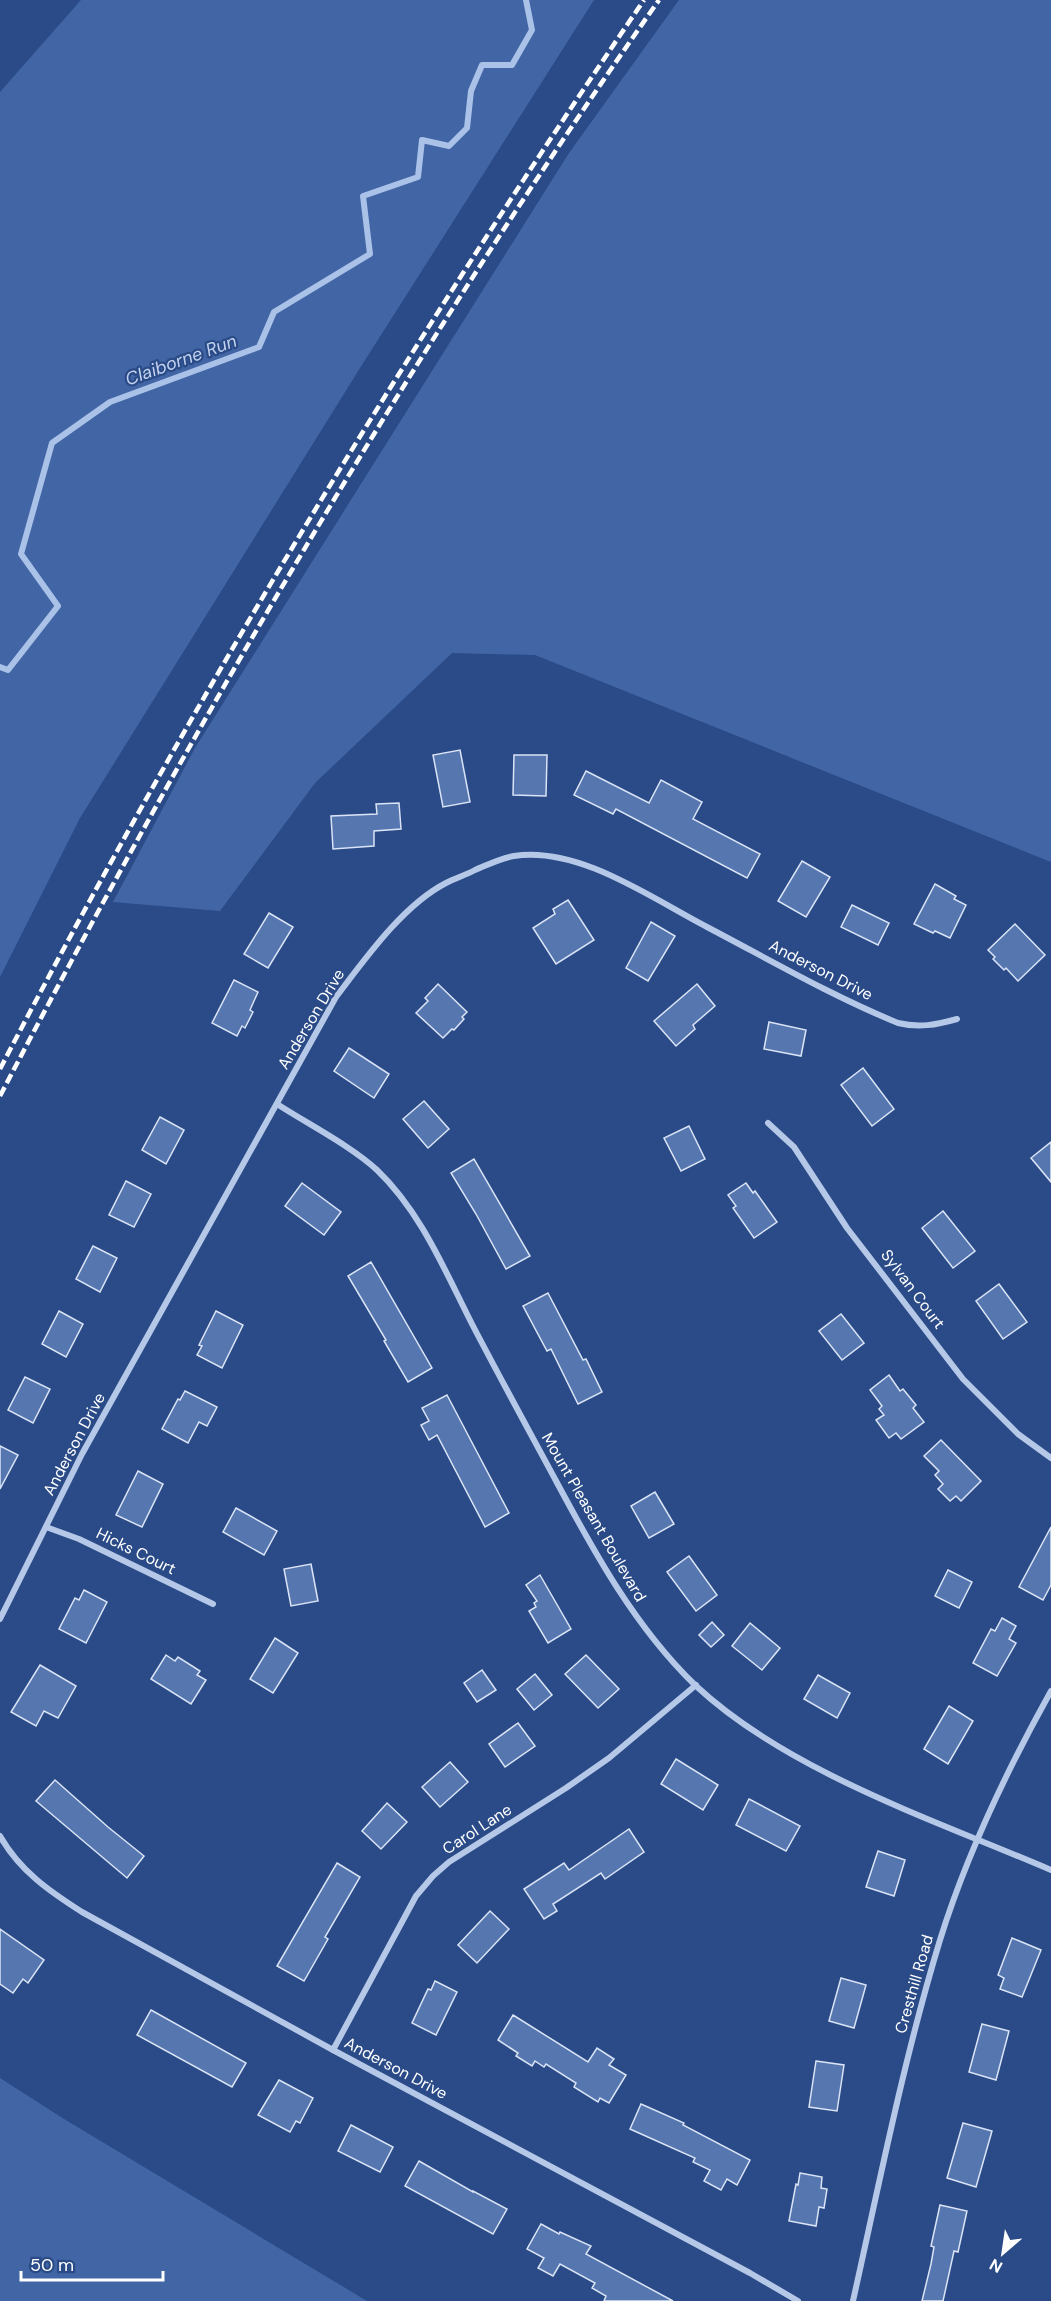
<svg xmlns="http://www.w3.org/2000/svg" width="1051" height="2301" viewBox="0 0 1051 2301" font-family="'DM Sans',sans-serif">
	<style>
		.green { fill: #4266a5 }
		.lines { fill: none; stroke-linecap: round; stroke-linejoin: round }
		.stream { stroke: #abc2e8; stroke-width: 6 }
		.building { fill: #5676b0; stroke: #dae4f6; stroke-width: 1.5 }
		.minor { stroke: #b6c8e8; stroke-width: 6 }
		.rail { stroke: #fff; stroke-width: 4.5; stroke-dasharray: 10 4.5; stroke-linecap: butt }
		.labels { text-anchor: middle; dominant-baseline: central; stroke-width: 4.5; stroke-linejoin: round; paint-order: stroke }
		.street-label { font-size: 16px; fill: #fff; stroke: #2a4b87 }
		.water-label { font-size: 18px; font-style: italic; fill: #c2d3ef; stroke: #2a4b87 }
	</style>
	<rect width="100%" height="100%" fill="#2a4b87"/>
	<g class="green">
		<path d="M81,0H594L360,368L80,818L0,977V92Z"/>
		<path d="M679,0H1051V862L535,655L452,653L315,783L220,911L113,902L195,748L569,153Z"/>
		<path d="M0,2078L64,2119L367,2301H0Z"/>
	</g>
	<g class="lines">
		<path class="stream" d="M0,667L8,670L58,606L21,554L52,443L110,402L259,347L274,312L370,254L363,196L418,177L422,140L449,146L467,128L471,91L482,65H512L532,30L526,0"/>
	</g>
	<g class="building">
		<path d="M460,750L470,802L443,807L433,755Z"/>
		<path d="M514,755H547L546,796L513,795Z"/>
		<path d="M586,771L649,803L661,780L702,802L693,819L760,854L747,878L616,809L613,814L574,795Z"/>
		<path d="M399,803L401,829L374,831V846L333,849L331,816L377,814L376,804Z"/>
		<path d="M802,861L830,877L806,917L778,901Z"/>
		<path d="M935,884L956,896L954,899L966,905L950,938L935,931L933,933L914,924Z"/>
		<path d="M568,900L594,940L556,964L533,928L555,914L553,909Z"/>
		<path d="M852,905L889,923L878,945L841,927Z"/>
		<path d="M269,913L293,927L268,968L244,954Z"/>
		<path d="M651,922L675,936L648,981L626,968Z"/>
		<path d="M1015,924L1045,955L1018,981L1006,968L1004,970L993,959L995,957L988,950Z"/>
		<path d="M234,980L258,992L250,1010L253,1012L245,1028L242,1026L237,1036L212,1023Z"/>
		<path d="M438,984L467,1012L462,1017L464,1019L454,1030L452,1029L443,1038L416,1013L428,1001L425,998Z"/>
		<path d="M697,984L715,1006L693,1025L695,1029L676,1046L654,1021Z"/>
		<path d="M769,1022L806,1030L801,1056L764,1049Z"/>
		<path d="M349,1048L389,1074L374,1098L334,1071Z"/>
		<path d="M863,1068L894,1109L872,1126L841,1085Z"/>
		<path d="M424,1101L449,1129L428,1148L403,1119Z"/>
		<path d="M160,1117L184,1130L166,1164L142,1150Z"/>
		<path d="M689,1126L705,1159L681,1171L664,1138Z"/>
		<path d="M1051,1142V1182L1031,1158Z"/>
		<path d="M474,1159L530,1256L506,1269L476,1214L451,1173Z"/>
		<path d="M126,1181L151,1194L134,1227L109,1215Z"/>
		<path d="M302,1183L341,1212L324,1235L285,1206Z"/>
		<path d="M746,1183L753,1193L755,1191L777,1222L754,1238L733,1208L736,1206L728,1195Z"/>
		<path d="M943,1211L975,1251L953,1268L922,1228Z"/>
		<path d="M93,1246L117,1258L100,1292L76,1279Z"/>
		<path d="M371,1262L432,1368L408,1382L384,1341L386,1340L348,1276Z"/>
		<path d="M999,1284L1027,1322L1003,1339L976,1301Z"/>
		<path d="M548,1293L583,1360L586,1359L602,1392L578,1404L551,1349L547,1351L523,1306Z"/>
		<path d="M59,1311L83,1324L66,1357L42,1344Z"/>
		<path d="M216,1311L243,1325L222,1368L197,1355L202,1346L199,1345Z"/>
		<path d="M841,1314L864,1343L842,1360L819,1331Z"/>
		<path d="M889,1375L900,1391L903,1389L916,1405L913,1408L924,1422L901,1439L896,1433L889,1438L876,1420L884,1415L879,1409L882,1406L870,1390Z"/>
		<path d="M25,1377L50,1389L33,1423L8,1410Z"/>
		<path d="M185,1391L217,1407L207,1426L199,1422L188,1443L162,1429L178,1399L180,1400Z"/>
		<path d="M447,1395L509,1513L485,1527L437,1435L429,1440L421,1425L429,1421L422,1408Z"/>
		<path d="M941,1440L981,1481L961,1501L956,1496L950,1501L938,1489L943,1484L935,1475L939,1471L924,1456Z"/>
		<path d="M0,1446L18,1455L0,1489Z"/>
		<path d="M138,1471L163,1484L142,1527L116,1515Z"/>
		<path d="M655,1492L674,1524L649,1538L631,1506Z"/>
		<path d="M236,1508L277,1531L264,1555L223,1532Z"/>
		<path d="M1051,1527V1585L1043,1600L1019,1587Z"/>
		<path d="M689,1556L717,1595L696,1611L667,1572Z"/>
		<path d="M311,1564L318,1601L291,1606L284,1569Z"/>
		<path d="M948,1570L972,1582L959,1608L935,1596Z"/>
		<path d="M540,1575L571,1629L548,1643L529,1611L536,1607L534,1603L537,1601L526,1585Z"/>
		<path d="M84,1590L107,1602L86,1643L59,1629L75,1598L79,1600Z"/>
		<path d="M1002,1618L1016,1626L1009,1639L1016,1643L997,1676L973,1663L991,1629L995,1631Z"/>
		<path d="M712,1622L724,1635L711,1647L699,1635Z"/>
		<path d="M750,1623L780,1648L762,1670L732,1646Z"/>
		<path d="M275,1638L298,1653L273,1693L250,1679Z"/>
		<path d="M166,1655L175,1661L178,1657L200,1671L197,1675L206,1680L191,1704L151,1679Z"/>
		<path d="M586,1655L619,1689L598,1708L565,1674Z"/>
		<path d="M40,1665L76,1686L58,1718L44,1711L36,1726L11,1712Z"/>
		<path d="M482,1670L496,1690L477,1702L464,1683Z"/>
		<path d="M535,1674L552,1695L534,1710L517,1689Z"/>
		<path d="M818,1675L850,1693L837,1718L804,1699Z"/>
		<path d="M949,1706L973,1721L948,1764L924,1749Z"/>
		<path d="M518,1723L535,1746L505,1767L489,1744Z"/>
		<path d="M676,1759L718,1785L703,1810L661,1784Z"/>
		<path d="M450,1762L468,1782L440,1807L422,1787Z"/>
		<path d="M55,1780L108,1827L144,1856L127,1878L36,1801Z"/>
		<path d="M749,1799L800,1826L786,1851L736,1825Z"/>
		<path d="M387,1803L407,1822L381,1849L362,1831Z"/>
		<path d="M629,1829L644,1852L605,1879L601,1873L553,1904L557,1911L544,1919L524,1889L564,1863L569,1870Z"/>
		<path d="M878,1851L905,1860L894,1896L866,1887Z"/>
		<path d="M337,1863L360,1877L325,1937L328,1939L304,1981L277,1966Z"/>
		<path d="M490,1911L509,1929L477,1963L458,1945Z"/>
		<path d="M0,1929L44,1960L28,1983L23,1979L13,1993L0,1984Z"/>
		<path d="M1012,1938L1041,1950L1022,1997L1000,1989L1004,1978L998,1975Z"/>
		<path d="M841,1978L866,1985L854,2028L829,2021Z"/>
		<path d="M435,1981L457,1992L436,2035L412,2023L428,1989L431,1990Z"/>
		<path d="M151,2010L246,2063L232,2087L137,2035Z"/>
		<path d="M513,2015L588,2062L597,2048L614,2059L609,2065L626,2075L609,2103L600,2098L598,2102L574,2087L576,2083L546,2064L544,2067L535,2061L532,2066L516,2056L518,2053L498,2040Z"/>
		<path d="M982,2024L1009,2031L996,2080L969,2072Z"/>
		<path d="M816,2061L844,2065L837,2111L809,2107Z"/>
		<path d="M279,2080L313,2098L300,2123L296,2121L290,2132L258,2115Z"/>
		<path d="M641,2104L684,2123L683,2125L750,2160L737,2185L727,2179L721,2190L704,2181L710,2170L693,2162L695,2158L630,2129Z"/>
		<path d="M963,2123L992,2131L976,2187L947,2178Z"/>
		<path d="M351,2125L393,2147L380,2172L338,2151Z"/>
		<path d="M419,2161L473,2192V2191L507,2209L493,2234L405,2186Z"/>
		<path d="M800,2173L822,2177L821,2188L827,2189L824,2208L819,2207L816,2226L789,2221L796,2184L798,2185Z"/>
		<path d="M940,2205L967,2211L958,2252L954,2251L943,2301H922L931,2264L934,2247L931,2246Z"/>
		<path d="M541,2224L559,2234L560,2232L591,2246L586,2254L673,2301H604L606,2296L592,2288L595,2283L560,2264L553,2276L538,2268L544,2258L527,2249Z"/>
	</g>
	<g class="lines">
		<g class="minor">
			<path d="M277,1104C308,1124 351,1146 377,1170C421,1212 445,1271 472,1324C499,1376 527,1427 555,1479C594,1552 635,1627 695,1685C788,1772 935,1820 1051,1870"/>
			<path d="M768,1123L794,1147L847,1228L963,1379L1018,1434L1051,1458"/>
			<path d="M46,1527L79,1539L213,1604"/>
			<path d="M0,1619L82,1454L336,997C365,959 403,905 446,883C456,878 466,875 475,870C487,865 501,858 514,856C579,846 651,898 707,927C770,960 832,996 898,1023C919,1028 936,1025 957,1019"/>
			<path d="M0,1836C20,1871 49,1891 82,1912L333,2050L750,2273L798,2301"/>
			<path d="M333,2050L416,1896L433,1876L449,1862L566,1788L609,1758L696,1685"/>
			<path d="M853,2301C880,2180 904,2058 940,1940C967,1853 1007,1770 1051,1691"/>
		</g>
		<g class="rail">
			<path d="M0,1069C192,700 409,344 644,0"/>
			<path d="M0,1096C197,718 414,349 659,0"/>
		</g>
	</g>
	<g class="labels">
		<g class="street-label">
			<text transform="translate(821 970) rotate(27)">Anderson Drive</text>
			<text transform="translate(311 1019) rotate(-59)">Anderson Drive</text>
			<text transform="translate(913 1289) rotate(53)">Sylvan Court</text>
			<text transform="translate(74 1444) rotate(-62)">Anderson Drive</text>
			<text transform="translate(594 1517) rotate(60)">Mount Pleasant Boulevard</text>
			<text transform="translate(136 1551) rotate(26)">Hicks Court</text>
			<text transform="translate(477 1829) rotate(-33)">Carol Lane</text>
			<text transform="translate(914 1984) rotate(-74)">Cresthill Road</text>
			<text transform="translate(396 2068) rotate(28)">Anderson Drive</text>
		</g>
		<g class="water-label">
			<text transform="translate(181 360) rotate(-20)">Claiborne Run</text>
		</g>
	</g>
	<g transform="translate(1003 2253) rotate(209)" stroke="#2a4b87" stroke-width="4.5" paint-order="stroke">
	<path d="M0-4.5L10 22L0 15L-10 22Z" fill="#ffffff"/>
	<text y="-9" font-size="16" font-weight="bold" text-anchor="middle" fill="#ffffff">N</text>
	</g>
	<path d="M21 2271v9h142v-9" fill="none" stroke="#ffffff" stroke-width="3"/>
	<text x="30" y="2271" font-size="18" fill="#ffffff" stroke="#2a4b87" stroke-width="4.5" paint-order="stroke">50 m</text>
</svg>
